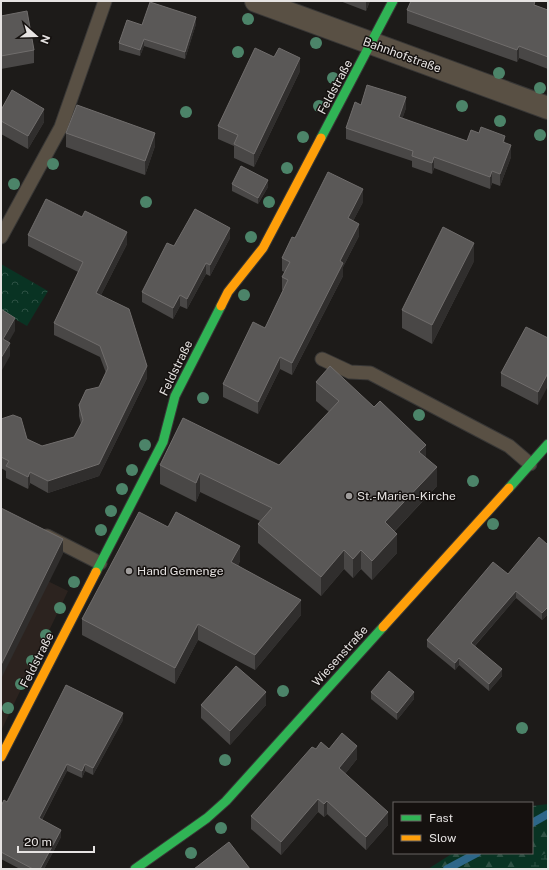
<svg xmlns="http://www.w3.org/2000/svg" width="549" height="870" viewBox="0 0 549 870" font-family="'Public Sans',sans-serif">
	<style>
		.built { fill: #2c231f }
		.forest { fill: url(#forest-firs) }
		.wetland { fill: url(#wetland-marsh) }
		.park { fill: url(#park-crowns) }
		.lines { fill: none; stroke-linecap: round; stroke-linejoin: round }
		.stream { stroke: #2d6789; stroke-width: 8 }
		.lane-casing { stroke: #383736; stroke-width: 15 }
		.street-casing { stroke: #383736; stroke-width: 24 }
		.fast-casing { stroke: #383736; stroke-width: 11 }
		.slow-casing { stroke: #383736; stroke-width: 11 }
		.lane { stroke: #595044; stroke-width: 13 }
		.street { stroke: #595044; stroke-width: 22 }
		.fast { stroke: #30b455; stroke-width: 9 }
		.slow { stroke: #ff9f0a; stroke-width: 9 }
		.tree { fill: #4c8469 }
		.wall { fill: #494746 }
		.shaded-wall { fill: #302e2d }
		.building { fill: #5a5857; stroke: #706d6c }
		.poi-dot { fill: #a09d9c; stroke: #15110f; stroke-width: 1.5 }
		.labels { text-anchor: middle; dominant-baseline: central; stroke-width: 3; stroke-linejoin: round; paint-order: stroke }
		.street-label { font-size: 12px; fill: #e6e3e2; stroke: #15110f }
		.poi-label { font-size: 12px; fill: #e6e3e2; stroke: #15110f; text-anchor: start }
	</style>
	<defs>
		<pattern id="forest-firs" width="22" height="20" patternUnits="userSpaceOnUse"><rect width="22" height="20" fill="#093323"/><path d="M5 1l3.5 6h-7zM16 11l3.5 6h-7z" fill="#2d5043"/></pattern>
		<pattern id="wetland-marsh" width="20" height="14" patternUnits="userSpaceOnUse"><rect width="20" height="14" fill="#093323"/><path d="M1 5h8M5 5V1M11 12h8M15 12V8" fill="none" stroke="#2d5043"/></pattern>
		<pattern id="park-crowns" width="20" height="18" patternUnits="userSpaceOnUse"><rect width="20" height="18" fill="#093323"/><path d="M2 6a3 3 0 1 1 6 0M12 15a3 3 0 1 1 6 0" fill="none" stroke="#2d5043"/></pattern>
	</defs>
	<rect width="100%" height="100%" fill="#1d1b19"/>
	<path class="built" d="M1,558L68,591L1,731Z"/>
	<path class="forest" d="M548,804V869H428L453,853H532V806Z"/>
	<path class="wetland" d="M548,852V869H515Z"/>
	<path class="park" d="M1,264L48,291L27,326L1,311Z"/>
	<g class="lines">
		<g class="stream">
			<path d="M532,823L548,814"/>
			<path d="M447,869L477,853"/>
		</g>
		<defs>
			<g id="lane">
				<path d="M1,237L61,127L105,1"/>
				<path d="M322,359L350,372L370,373L509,446L530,464"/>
				<path d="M47,536L100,563"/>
			</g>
			<path id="street" d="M256,1L548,108"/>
			<g id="fast">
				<path d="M321,138L393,1"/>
				<path d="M509,488L548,444"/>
				<path d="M96,572L163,442L175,396L221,306"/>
				<path d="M135,869L207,818L226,801L383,627"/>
			</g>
			<g id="slow">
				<path d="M221,306L228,292L263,248L321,138"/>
				<path d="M383,627L509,488"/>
				<path d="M1,757L96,572"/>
			</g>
		</defs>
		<use href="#lane" class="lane-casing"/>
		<use href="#street" class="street-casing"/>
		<use href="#fast" class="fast-casing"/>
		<use href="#slow" class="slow-casing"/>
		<use href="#lane" class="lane"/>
		<use href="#street" class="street"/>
		<use href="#fast" class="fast"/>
		<use href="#slow" class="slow"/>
	</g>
	<g class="tree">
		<circle cx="248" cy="19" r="6"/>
		<circle cx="316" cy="43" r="6"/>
		<circle cx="238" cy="52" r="6"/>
		<circle cx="499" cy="73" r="6"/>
		<circle cx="333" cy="78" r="6"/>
		<circle cx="540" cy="88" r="6"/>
		<circle cx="319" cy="106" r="6"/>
		<circle cx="462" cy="106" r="6"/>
		<circle cx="186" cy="112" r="6"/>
		<circle cx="500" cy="121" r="6"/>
		<circle cx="540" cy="135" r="6"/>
		<circle cx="303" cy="137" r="6"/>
		<circle cx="53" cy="164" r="6"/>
		<circle cx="287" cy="168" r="6"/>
		<circle cx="14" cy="184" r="6"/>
		<circle cx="146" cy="202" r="6"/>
		<circle cx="269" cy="202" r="6"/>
		<circle cx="251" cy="237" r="6"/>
		<circle cx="244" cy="295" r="6"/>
		<circle cx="203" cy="398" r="6"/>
		<circle cx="419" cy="415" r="6"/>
		<circle cx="145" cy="445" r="6"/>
		<circle cx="132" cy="470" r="6"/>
		<circle cx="473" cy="481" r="6"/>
		<circle cx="122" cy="489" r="6"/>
		<circle cx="111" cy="511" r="6"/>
		<circle cx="493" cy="524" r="6"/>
		<circle cx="101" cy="530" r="6"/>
		<circle cx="74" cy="582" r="6"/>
		<circle cx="60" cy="608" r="6"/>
		<circle cx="46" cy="635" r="6"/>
		<circle cx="32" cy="661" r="6"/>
		<circle cx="21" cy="684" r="6"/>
		<circle cx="283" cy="691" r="6"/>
		<circle cx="8" cy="708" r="6"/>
		<circle cx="522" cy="728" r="6"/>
		<circle cx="225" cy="760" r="6"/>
		<circle cx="221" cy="828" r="6"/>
		<circle cx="191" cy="853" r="6"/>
	</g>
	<g class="wall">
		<path d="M340,1H370L366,11Z"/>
		<path d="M535,5L548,10V69L519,58L517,62L407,23V10Z"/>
		<path d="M1,16L34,50V63L1,69Z"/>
		<path d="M196,24L185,59L144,46L140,56L119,50V43L142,25Z"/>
		<path d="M300,71L254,167L234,158V146L218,139V126Z"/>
		<path d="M361,105L406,108L402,119L467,141L505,143L511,157L500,186L492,183L490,189L434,168L432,174L412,167V161L346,139V128Z"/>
		<path d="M1,110L44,122L28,149L1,134Z"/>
		<path d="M66,133L155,146L145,175L66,147Z"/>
		<path d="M232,184L268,187L258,204L232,191Z"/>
		<path d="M363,202L353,221L359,236L343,267V276L292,375L280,369L258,414L223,397V384L265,328L283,290H282V277L285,272L282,271V258L295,238Z"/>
		<path d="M28,235L127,244L101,295L147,378L99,476L48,493L30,483L28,489L6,478V471L1,468V419L27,439L42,446L74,437L81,424L79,416V405L99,387L106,373L100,357L54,335V323L78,272L28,246Z"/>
		<path d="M230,238L210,276L206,274L187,309L180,306L173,319L142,302V292L174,246Z"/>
		<path d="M474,261L432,344L402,328V310Z"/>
		<path d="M548,338L538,405L501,386V373Z"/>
		<path d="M316,382L426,458L437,486L395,531L397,553L372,580L361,569L353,578L344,569L321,596L258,543V524L260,521L200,492L196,502L160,484V465H279L329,412L316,401Z"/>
		<path d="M168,527L240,561L238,565L301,615L255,670L198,640L175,684L82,635V619Z"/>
		<path d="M548,545V614L542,620L516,598L475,646L502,676L489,691L459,665L455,670L427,647V640L508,574Z"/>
		<path d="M371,692L414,699L397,720L371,699Z"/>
		<path d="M201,705H266L230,745L201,718Z"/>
		<path d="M123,720L93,775L85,771L82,778L67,771L42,820L61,837L44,869H20L1,859V806Z"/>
		<path d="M316,749H329L357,759L345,774L388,825L366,850L327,814L324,817L318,812L281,855L251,829V816Z"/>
	</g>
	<g class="shaded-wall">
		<path d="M366,1H370L366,11Z"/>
		<path d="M196,17V24L185,59V52Z"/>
		<path d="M144,39V46L140,56V50Z"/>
		<path d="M519,46V58L517,62V50Z"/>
		<path d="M300,58V71L254,167V154Z"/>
		<path d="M406,97V108L399,129V117Z"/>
		<path d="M44,109V122L28,149V136Z"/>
		<path d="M155,133V146L145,175V161Z"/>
		<path d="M505,136V147L503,142Z"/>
		<path d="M511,145V157L500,186V174Z"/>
		<path d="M434,157V168L432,174V163Z"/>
		<path d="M492,171V183L490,189V177Z"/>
		<path d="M268,180V187L258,204V198Z"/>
		<path d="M363,189V202L348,231V218Z"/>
		<path d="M359,224V236L343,267V276L292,375V363L340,261Z"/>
		<path d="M230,228V238L210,276V265Z"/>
		<path d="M127,232V244L96,305V293Z"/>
		<path d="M474,243V261L432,344V325Z"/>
		<path d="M206,263V274L187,309V299Z"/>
		<path d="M180,295V306L173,319V308Z"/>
		<path d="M15,318V331L3,352V339Z"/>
		<path d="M10,343V356L1,372V358Z"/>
		<path d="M280,357V369L258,414V402Z"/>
		<path d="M147,366V378L99,476L48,493V481Z"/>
		<path d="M548,373V386L538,405V392Z"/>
		<path d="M426,445V464L419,452Z"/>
		<path d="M437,467V486L385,541V522Z"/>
		<path d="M30,472V483L28,489V477Z"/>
		<path d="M200,473V492L196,502V483Z"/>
		<path d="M397,534V553L372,580V561Z"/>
		<path d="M63,539V554L1,679V665Z"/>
		<path d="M240,546V561L231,577V562Z"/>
		<path d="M344,550V569L321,596V577Z"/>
		<path d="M361,550V569L353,578V559Z"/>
		<path d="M516,591V598L471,650V643Z"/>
		<path d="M301,600V615L255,670V655Z"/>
		<path d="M548,607V614L542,620V613Z"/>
		<path d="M198,624V640L175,684V668Z"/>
		<path d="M459,658V665L455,670V663Z"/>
		<path d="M502,669V676L489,691V684Z"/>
		<path d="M266,692V705L230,745V731Z"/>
		<path d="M414,692V699L397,720V713Z"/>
		<path d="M123,713V720L93,775V768Z"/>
		<path d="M357,746V759L339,781V768Z"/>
		<path d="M67,764V771L39,825V818Z"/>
		<path d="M85,764V771L82,778V771Z"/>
		<path d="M318,799V812L281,855V842Z"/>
		<path d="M327,801V814L324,817V804Z"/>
		<path d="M388,812V825L366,850V837Z"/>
		<path d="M61,830V837L44,869H40Z"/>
	</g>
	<g class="building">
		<path d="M411,1H535L534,5L548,10V57L519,46L517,50L407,10Z"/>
		<path d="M150,2L196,17L185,52L144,39L140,50L119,43L127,20L142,25Z"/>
		<path d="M27,11L34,50L1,56V16Z"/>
		<path d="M255,48L274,57L279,48L300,58L254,154L234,144L238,135L218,126Z"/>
		<path d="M367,85L406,97L399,117L467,141L471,130L479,133L481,127L505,136L503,142L511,145L500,174L492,171L490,177L434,157L432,163L412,156L413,151L346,128L355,102L361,105Z"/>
		<path d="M12,90L44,109L28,136L1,121V110Z"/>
		<path d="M77,105L155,133L145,161L66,133Z"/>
		<path d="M241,166L268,180L258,198L232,184Z"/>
		<path d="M328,172L363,189L348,218L359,224L340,261L343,263L292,363L280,357L258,402L223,384L253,322L265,328L288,280L282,277L290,262L282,258L292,237L295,238Z"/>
		<path d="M46,199L82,217L85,211L127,232L96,293L129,309L147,366L99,464L48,481L30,472L28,477L6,466L9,461L1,457V419L13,415L21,418L27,439L42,446L74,437L83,420L79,405L86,390L99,387L108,368L100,346L54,323L83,262L28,235Z"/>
		<path d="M195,209L230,228L210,265L206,263L187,299L180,295L173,308L142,292L167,243L174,246Z"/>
		<path d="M443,227L474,243L432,325L402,310Z"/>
		<path d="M1,309L15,318L3,339L10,343L1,358Z"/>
		<path d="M526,327L548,338V373L538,392L501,373Z"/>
		<path d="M330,366L374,407L380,401L426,445L419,452L437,467L385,522L397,534L372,561L361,550L353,559L344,550L321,577L258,524L272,508L200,473L196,483L160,465L183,418L279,465L339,401L316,382Z"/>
		<path d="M1,508L63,539L1,665Z"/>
		<path d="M139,512L168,527L176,512L240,546L231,562L301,600L255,655L198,624L175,668L82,619Z"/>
		<path d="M539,537L548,545V607L542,613L516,591L471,643L502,669L489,684L459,658L455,663L427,640L493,562L508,574Z"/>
		<path d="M236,666L266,692L230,731L201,705Z"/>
		<path d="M389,671L414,692L397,713L371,692Z"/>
		<path d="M66,685L123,713L93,768L85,764L82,771L67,764L39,818L61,830L40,869H33L1,852V806L4,800L7,802Z"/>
		<path d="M342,733L357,746L339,768L388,812L366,837L327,801L324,804L318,799L281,842L251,816L312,747L316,749L321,742L329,749Z"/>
		<path d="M229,842L250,869H194Z"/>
	</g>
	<g class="poi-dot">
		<circle cx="349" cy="496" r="4"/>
		<circle cx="129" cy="571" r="4"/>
	</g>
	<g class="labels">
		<g class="street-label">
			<text transform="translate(402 55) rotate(20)">Bahnhofstraße</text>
			<text transform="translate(335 87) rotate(-62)">Feldstraße</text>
			<text transform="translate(176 368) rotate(-64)">Feldstraße</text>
			<text transform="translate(340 656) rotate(-48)">Wiesenstraße</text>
			<text transform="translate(37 660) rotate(-63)">Feldstraße</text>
		</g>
		<g class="poi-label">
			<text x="357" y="496">St.-Marien-Kirche</text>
			<text x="137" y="571">Hand Gemenge</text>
		</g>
	</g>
	<rect width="549" height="870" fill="none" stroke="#e6e3e2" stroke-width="4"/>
	<rect x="393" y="802" width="140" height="52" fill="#15110f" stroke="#696563"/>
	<rect x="401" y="815" width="20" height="6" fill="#30b455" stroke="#696563"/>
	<text x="429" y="822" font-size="12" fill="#e6e3e2">Fast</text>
	<rect x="401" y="835" width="20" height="6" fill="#ff9f0a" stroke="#696563"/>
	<text x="429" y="842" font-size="12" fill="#e6e3e2">Slow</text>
	<g transform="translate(36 36) rotate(110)" stroke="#15110f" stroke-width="3" paint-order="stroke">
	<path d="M0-3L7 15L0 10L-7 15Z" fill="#e6e3e2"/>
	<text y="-6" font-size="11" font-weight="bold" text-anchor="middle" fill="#e6e3e2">N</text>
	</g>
	<path d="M18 846v6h76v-6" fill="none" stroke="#e6e3e2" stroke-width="2"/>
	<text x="24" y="846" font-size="12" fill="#e6e3e2" stroke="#15110f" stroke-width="3" paint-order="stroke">20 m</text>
</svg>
